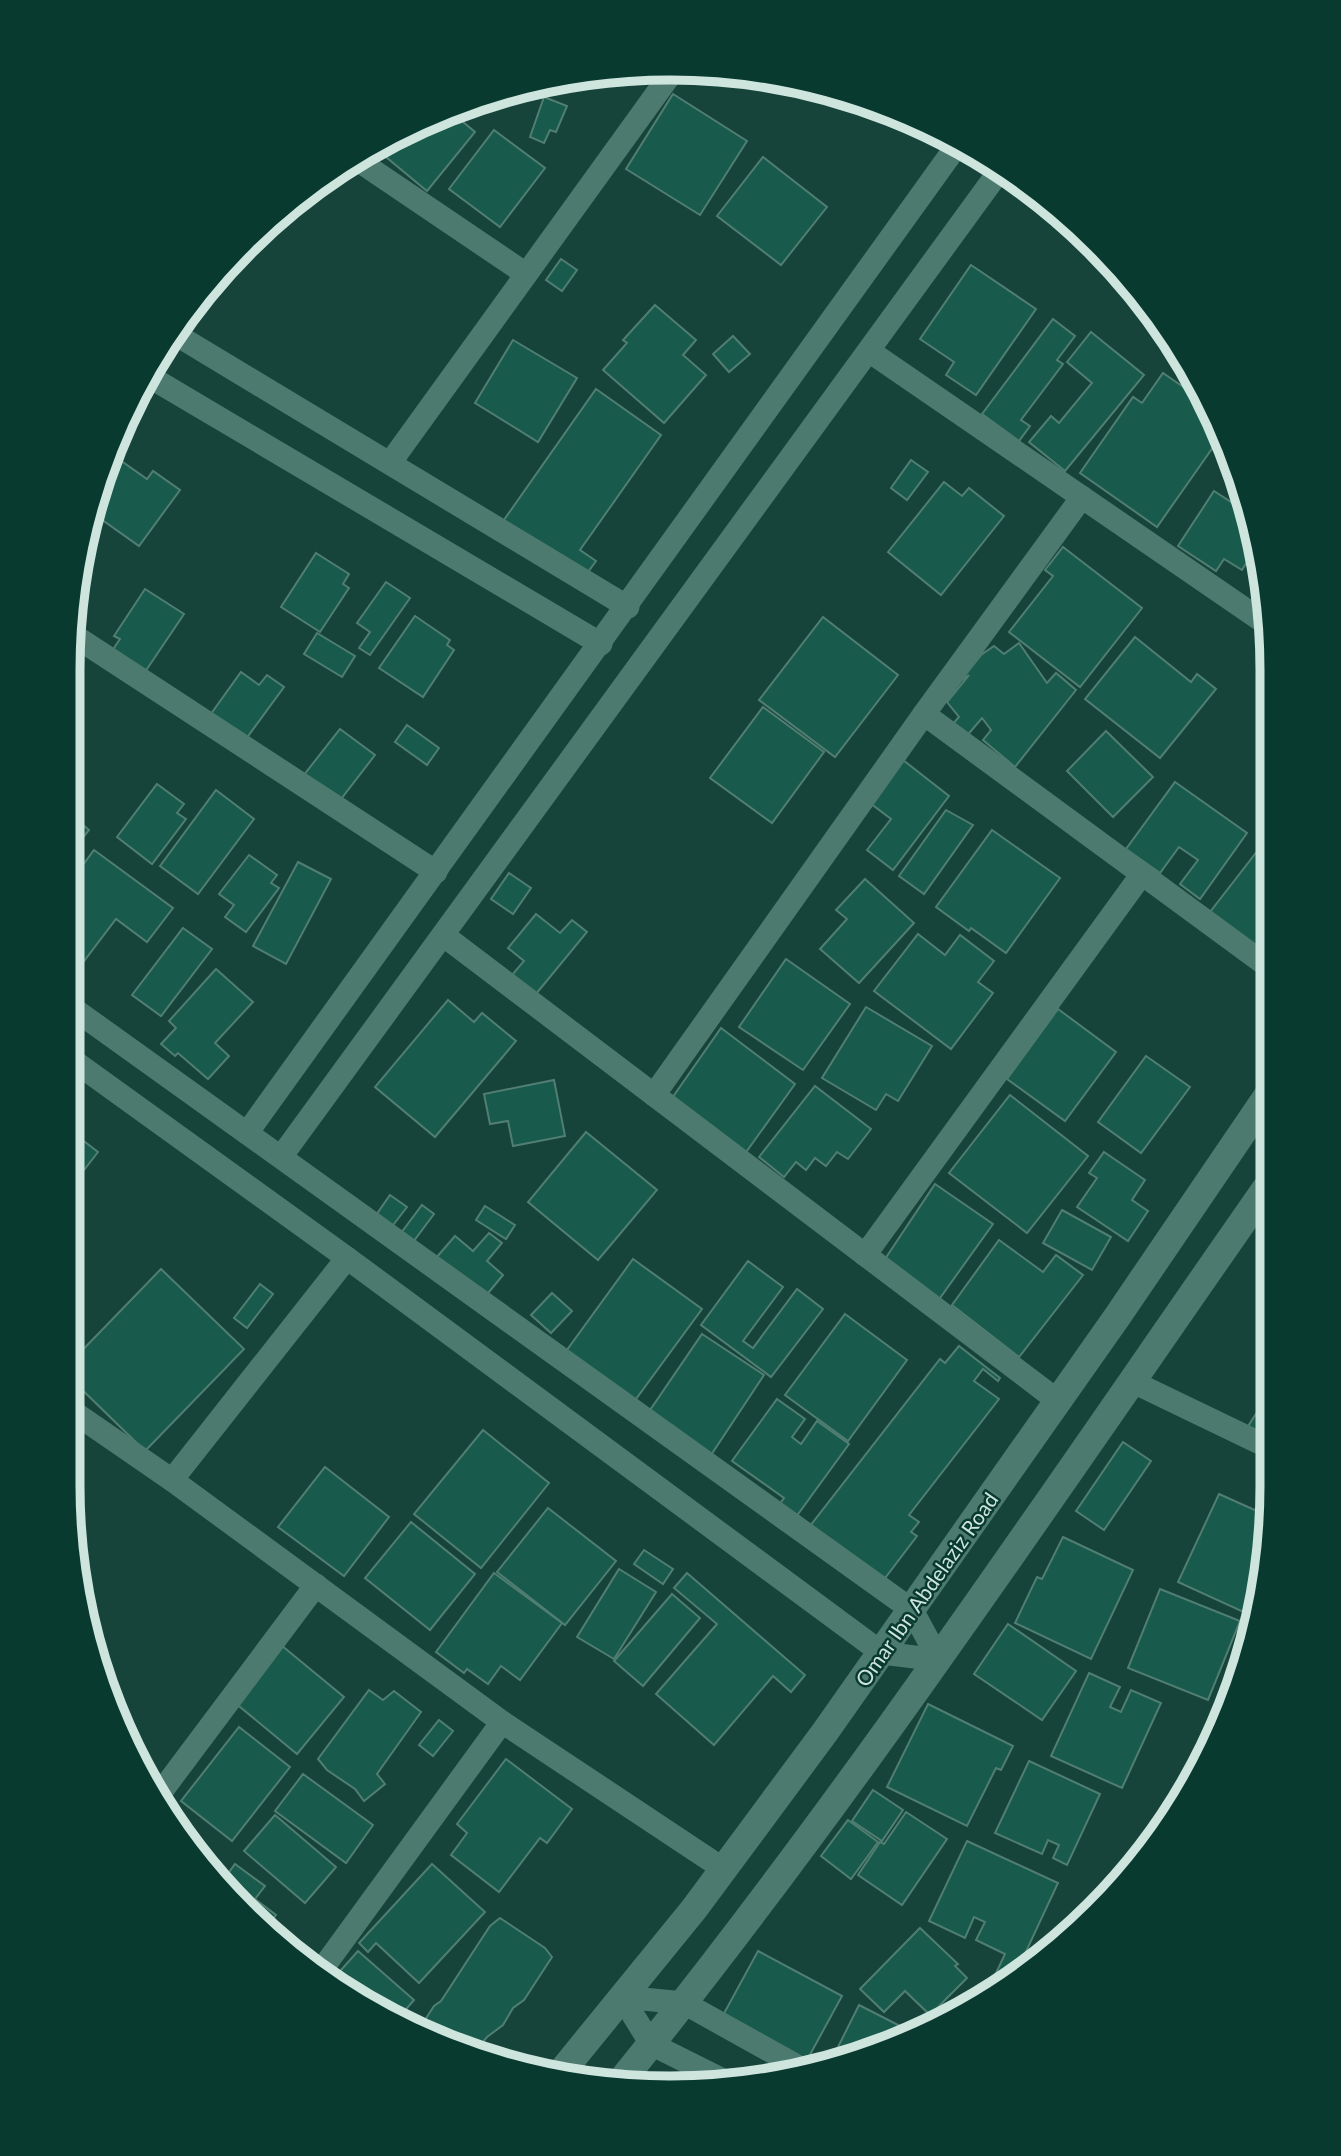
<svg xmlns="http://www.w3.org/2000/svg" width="1341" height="2156" viewBox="0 0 1341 2156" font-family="Lato,sans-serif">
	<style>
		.building { fill: #185a4b; stroke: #517e72; stroke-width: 2 }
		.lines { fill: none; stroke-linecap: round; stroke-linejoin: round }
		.minor { stroke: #4d7a6e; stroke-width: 23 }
		.tertiary { stroke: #4d7a6e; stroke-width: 28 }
		.labels { text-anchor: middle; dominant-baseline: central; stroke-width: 5; stroke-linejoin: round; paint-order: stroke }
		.street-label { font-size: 21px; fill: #cee5de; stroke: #093a30 }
		.rim { fill: none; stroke: #cee5de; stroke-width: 9 }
	</style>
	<rect width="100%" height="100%" fill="#16443a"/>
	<g class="building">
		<path d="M673,94L747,141L700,215L626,169Z"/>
		<path d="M496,96L484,111L473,102L477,100Z"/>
		<path d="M544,97L567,106L556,132L550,130L544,143L530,137Z"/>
		<path d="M451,112L475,132L427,191L380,152L390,140Z"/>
		<path d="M494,130L545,168L500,227L449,189Z"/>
		<path d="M763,157L827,207L781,265L717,216Z"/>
		<path d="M561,259L577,270L562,291L546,280Z"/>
		<path d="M971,265L1036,309L976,395L946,375L954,362L920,339Z"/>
		<path d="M655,305L696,340L683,355L706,375L664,423L603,370L627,343L623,340Z"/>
		<path d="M1053,319L1075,336L1057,360L1063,364L1021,420L1030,426L1019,441L982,414Z"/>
		<path d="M1091,332L1144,375L1065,471L1029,442L1051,416L1059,423L1092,383L1067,362Z"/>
		<path d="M733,336L750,354L729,372L713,354Z"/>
		<path d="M513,340L577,378L538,442L475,403Z"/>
		<path d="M1163,373L1208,404L1228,448L1227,450L1216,443L1157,527L1080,473L1133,397L1142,403Z"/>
		<path d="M596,389L661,435L580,550L596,561L580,583L499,527Z"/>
		<path d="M110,453L147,479L153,471L180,490L139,546L94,514Z"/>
		<path d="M911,460L928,472L907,500L891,488Z"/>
		<path d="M944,482L962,496L969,488L1004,516L941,595L888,552Z"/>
		<path d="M1214,491L1248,513L1255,549L1242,570L1224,559L1216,571L1178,546Z"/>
		<path d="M1063,547L1142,608L1080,687L1009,632L1053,576L1045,570Z"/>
		<path d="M316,553L349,574L343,584L349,588L320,632L281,607Z"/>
		<path d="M386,582L410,598L370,655L359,648L370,632L357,623Z"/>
		<path d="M145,589L184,614L145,672L112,651L120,639L114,636Z"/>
		<path d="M415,616L450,640L447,645L454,650L423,697L379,668Z"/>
		<path d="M823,617L898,675L835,757L759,700Z"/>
		<path d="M317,633L355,656L342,677L304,654Z"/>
		<path d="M1135,637L1191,682L1197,674L1216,689L1160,758L1085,699Z"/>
		<path d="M1019,643L1047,683L1056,673L1076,690L1015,767L983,740L991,730L982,718L965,738L951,726L959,717L947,702L969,675L960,681L981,655L994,646L1004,654Z"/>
		<path d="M241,672L259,685L267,675L284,687L243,743L208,718Z"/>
		<path d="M763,707L824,752L772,823L710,778Z"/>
		<path d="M407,725L439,748L427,765L395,742Z"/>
		<path d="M340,729L375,755L331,812L296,785Z"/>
		<path d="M1106,731L1153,777L1113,817L1067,771Z"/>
		<path d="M903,760L949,796L893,870L867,850L891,819L870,803Z"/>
		<path d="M1175,782L1247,833L1200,899L1180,884L1198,860L1179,847L1160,873L1126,849Z"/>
		<path d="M157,784L184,804L177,813L186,819L152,864L117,837Z"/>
		<path d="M216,790L254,819L198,894L160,866Z"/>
		<path d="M946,810L973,825L924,894L899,876Z"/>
		<path d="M72,815L89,830L72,851Z"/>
		<path d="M992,830L1060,878L1006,953L971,928L969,931L936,907Z"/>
		<path d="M1269,836L1271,838L1270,958L1210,912Z"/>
		<path d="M94,850L173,908L147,942L116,919L72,977V880Z"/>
		<path d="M249,855L277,875L271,883L279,888L246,932L225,917L234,905L219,894Z"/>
		<path d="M298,862L331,879L286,964L253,946Z"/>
		<path d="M509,873L531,888L513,914L491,899Z"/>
		<path d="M865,879L914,923L859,983L820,949L847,919L836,910Z"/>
		<path d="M536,914L560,933L572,920L587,932L531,1000L507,981L524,961L508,948Z"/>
		<path d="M183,928L212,949L161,1016L132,995Z"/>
		<path d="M918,934L945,955L960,935L994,961L978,982L993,993L951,1049L874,991Z"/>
		<path d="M786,959L850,1004L803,1070L739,1027Z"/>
		<path d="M216,969L253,1002L215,1043L229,1056L208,1079L178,1053L175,1056L161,1044L176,1028L169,1021Z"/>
		<path d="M448,1000L474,1022L482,1013L516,1041L435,1137L375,1087Z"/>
		<path d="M866,1007L932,1046L898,1101L886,1094L876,1110L822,1078Z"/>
		<path d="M1058,1009L1116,1052L1065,1121L1007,1079Z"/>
		<path d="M721,1028L795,1084L744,1155L670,1101Z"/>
		<path d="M1146,1056L1190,1087L1141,1153L1098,1122Z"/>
		<path d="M554,1080L565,1136L513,1146L508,1121L490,1124L484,1094Z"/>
		<path d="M815,1086L871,1129L848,1159L837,1152L826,1166L815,1158L806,1170L796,1162L784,1177L759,1157Z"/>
		<path d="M1010,1095L1088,1156L1027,1233L949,1173Z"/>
		<path d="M72,1132L98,1152L70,1188V1134Z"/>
		<path d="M586,1132L657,1190L598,1260L528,1202Z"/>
		<path d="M1104,1152L1145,1180L1132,1200L1148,1211L1128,1241L1077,1207L1097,1178L1089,1173Z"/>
		<path d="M935,1184L993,1224L935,1305L883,1262Z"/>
		<path d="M390,1195L407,1207L390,1229L374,1218Z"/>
		<path d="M422,1205L434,1214L410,1246L398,1237Z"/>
		<path d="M485,1206L515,1225L506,1239L476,1220Z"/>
		<path d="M1062,1210L1111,1237L1092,1270L1043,1243Z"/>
		<path d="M489,1233L502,1243L487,1261L503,1275L484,1298L436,1258L455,1236L473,1251Z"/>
		<path d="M999,1240L1043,1272L1056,1255L1083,1275L1019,1357L952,1305Z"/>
		<path d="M633,1259L702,1309L633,1403L564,1354Z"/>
		<path d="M748,1261L783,1287L743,1341L753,1348L797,1289L823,1309L771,1377L701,1325Z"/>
		<path d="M161,1269L244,1349L145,1451L69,1377V1364Z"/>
		<path d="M260,1284L273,1294L247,1328L234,1318Z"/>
		<path d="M552,1293L572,1311L551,1333L531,1315Z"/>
		<path d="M845,1314L907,1360L848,1441L785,1395Z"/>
		<path d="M702,1334L764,1375L709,1458L646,1416Z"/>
		<path d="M959,1346L1000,1378L998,1381L983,1369L974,1381L999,1399L909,1515L919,1522L911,1532L917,1536L882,1582L810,1526L940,1359L945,1363Z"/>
		<path d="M1268,1395V1440L1247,1428Z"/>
		<path d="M777,1399L805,1419L792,1437L801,1444L817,1421L849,1444L793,1521L776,1509L784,1498L732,1461Z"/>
		<path d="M483,1430L549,1483L481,1568L414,1514Z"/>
		<path d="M1123,1442L1151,1461L1104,1530L1076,1511Z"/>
		<path d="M325,1467L389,1517L344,1576L278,1527Z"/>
		<path d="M1219,1494L1268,1516V1564L1259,1596L1250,1615L1178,1582Z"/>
		<path d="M548,1508L616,1561L565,1625L497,1572Z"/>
		<path d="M411,1522L475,1574L430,1630L365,1578Z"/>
		<path d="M1063,1537L1133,1570L1091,1659L1015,1623L1037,1577L1042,1579Z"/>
		<path d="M644,1550L673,1569L663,1584L634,1564Z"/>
		<path d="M619,1569L656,1592L614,1659L577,1637Z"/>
		<path d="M494,1573L562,1623L520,1680L501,1666L488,1684L467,1669L464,1673L436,1652Z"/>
		<path d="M687,1573L805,1675L791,1692L773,1676L714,1745L656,1694L717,1624L674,1588Z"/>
		<path d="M1160,1589L1240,1621L1208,1700L1128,1668Z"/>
		<path d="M672,1594L700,1618L643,1686L614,1661Z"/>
		<path d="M1008,1624L1076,1671L1042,1720L974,1674Z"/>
		<path d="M281,1645L344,1697L297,1754L234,1702Z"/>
		<path d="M1089,1673L1120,1687L1110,1707L1121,1712L1131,1690L1161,1703L1122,1788L1051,1756Z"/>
		<path d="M369,1690L383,1700L394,1691L421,1712L377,1774L385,1784L364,1801L355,1789L327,1770L318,1759Z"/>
		<path d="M928,1704L1013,1746L1001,1770L996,1768L967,1826L887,1787Z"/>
		<path d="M439,1720L453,1731L433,1756L419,1745Z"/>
		<path d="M239,1727L290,1767L232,1841L181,1801Z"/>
		<path d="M506,1759L572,1809L547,1843L540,1838L499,1892L451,1855L467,1833L457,1824Z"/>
		<path d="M1029,1761L1100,1794L1067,1865L1053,1858L1059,1845L1048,1840L1042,1854L995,1833Z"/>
		<path d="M303,1774L373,1825L346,1863L275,1811Z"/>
		<path d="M873,1790L903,1810L882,1841L852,1821Z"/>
		<path d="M906,1812L947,1839L902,1905L858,1875L880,1842L884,1844Z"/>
		<path d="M275,1815L336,1867L305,1903L244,1851Z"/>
		<path d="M848,1820L878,1842L851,1879L821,1856Z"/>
		<path d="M967,1841L1058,1883L1015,1975L988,1990L1005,1954L976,1940L985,1922L974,1917L965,1938L929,1921Z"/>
		<path d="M235,1864L265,1886L255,1899L276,1915L267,1926L222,1882Z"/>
		<path d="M432,1864L485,1912L419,1983L376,1943L368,1952L359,1943Z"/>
		<path d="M500,1918L545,1948L552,1957L524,2000L513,2008L503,2025L487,2037L473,2054L427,2029L423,2023L434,2006L441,2001L490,1926Z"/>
		<path d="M920,1928L958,1964L955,1966L967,1978L930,2015L905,1991L884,2012L860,1989Z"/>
		<path d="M358,1951L414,2000L401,2015L333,1979Z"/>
		<path d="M758,1951L842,1996L806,2062L722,2017Z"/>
		<path d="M859,2005L910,2031L864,2056L831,2061Z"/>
	</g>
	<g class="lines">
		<g class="minor">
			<path d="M356,159L526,274"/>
			<path d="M175,334L628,607"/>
			<path d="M869,351L1271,627"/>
			<path d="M150,377L601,644"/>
			<path d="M390,463L673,71"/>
			<path d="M73,635L436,872"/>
			<path d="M924,714L1270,968"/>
			<path d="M443,935L1058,1401"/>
			<path d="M71,1007L912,1610L939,1660"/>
			<path d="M71,1059L347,1258L882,1653L939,1660"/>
			<path d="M654,1095L924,714L1082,497"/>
			<path d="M247,1133L958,144"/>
			<path d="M281,1157L1000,170"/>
			<path d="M865,1255L1142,874"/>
			<path d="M1131,1381L1268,1447"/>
			<path d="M69,1409L172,1480L502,1722L722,1868"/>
			<path d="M172,1480L347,1258"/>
			<path d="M161,1792L316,1585"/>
			<path d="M320,1972L502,1722"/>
			<path d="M622,1997L684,2003L799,2067"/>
			<path d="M622,1997L651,2044L721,2079"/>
		</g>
		<g class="tertiary">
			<path d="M563,2070L694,1909L825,1732L1117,1317L1270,1092"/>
			<path d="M622,2080C854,1793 1058,1486 1269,1184"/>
		</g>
	</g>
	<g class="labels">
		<g class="street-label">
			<text transform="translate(926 1589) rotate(-55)">Omar Ibn Abdelaziz Road</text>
		</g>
	</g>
	<path d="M0 0H1341V2156H0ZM670 80H670A590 590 0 0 1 1260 670V1486A590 590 0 0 1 670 2076H670A590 590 0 0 1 80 1486V670A590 590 0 0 1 670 80Z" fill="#093a30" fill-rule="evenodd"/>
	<path class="rim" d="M670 80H670A590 590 0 0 1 1260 670V1486A590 590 0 0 1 670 2076H670A590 590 0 0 1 80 1486V670A590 590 0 0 1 670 80Z"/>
</svg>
